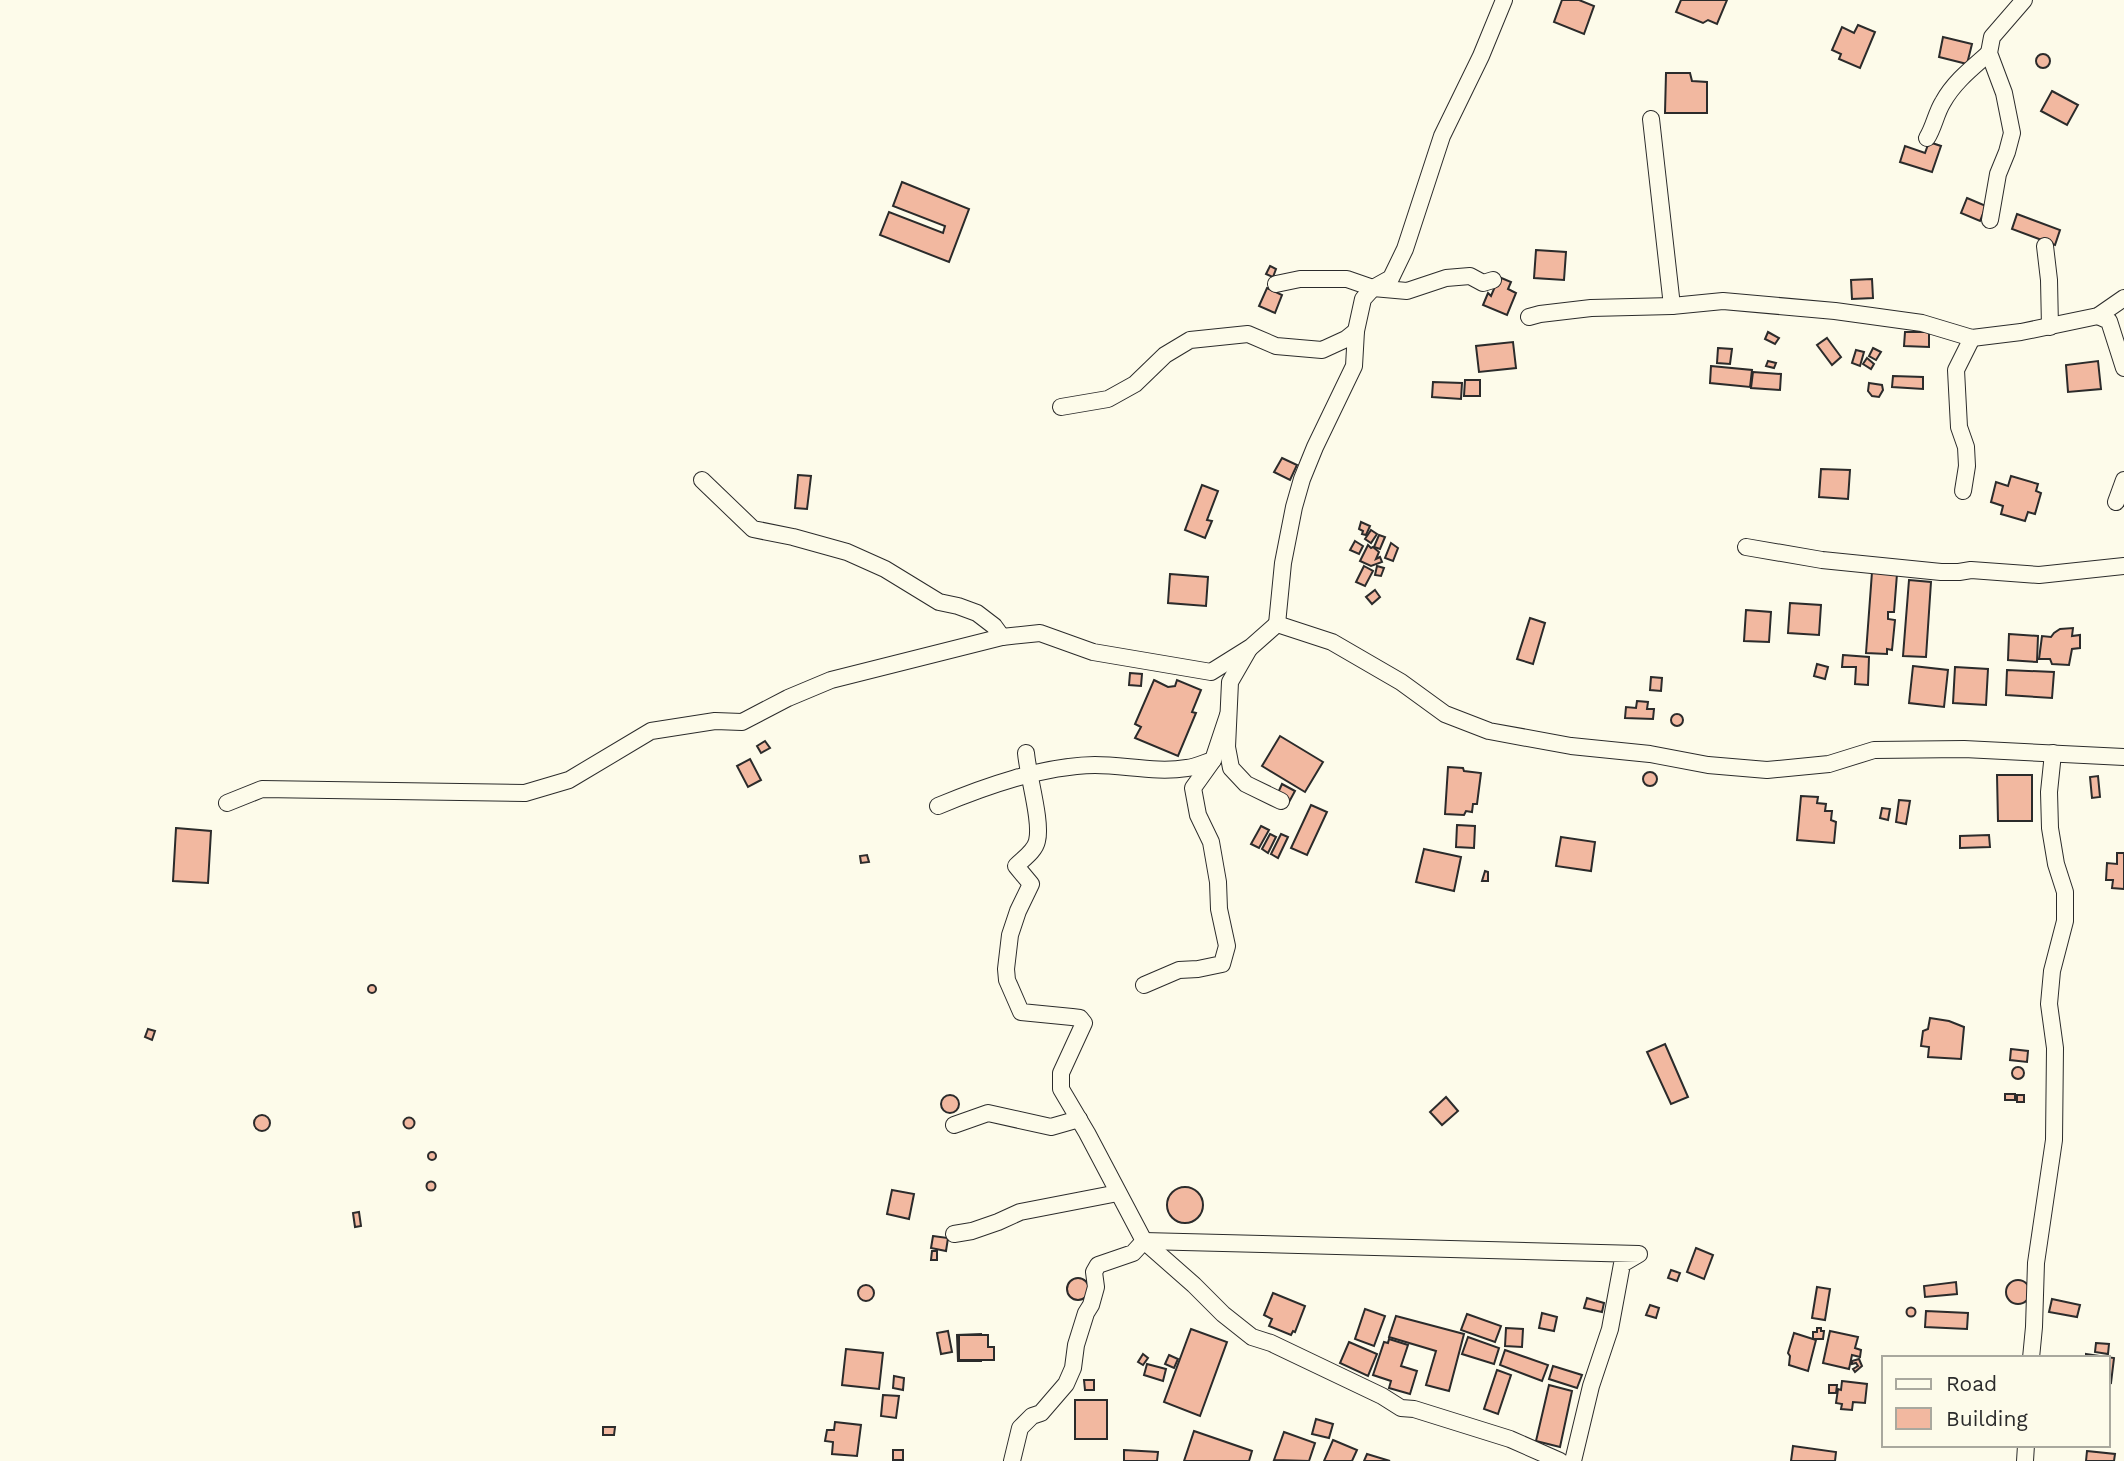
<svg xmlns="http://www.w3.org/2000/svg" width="2124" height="1461" viewBox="0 0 2124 1461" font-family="'Work Sans',sans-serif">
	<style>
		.building { fill: #f2b8a0; stroke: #2b2b2b; stroke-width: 2 }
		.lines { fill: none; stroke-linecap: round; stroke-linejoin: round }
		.street-casing { stroke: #2b2b2b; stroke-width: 18 }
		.street { stroke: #fdfbea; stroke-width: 16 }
	</style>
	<rect width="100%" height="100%" fill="#fdfbea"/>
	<g class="building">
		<path d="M1562,0H1579L1594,6L1584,34L1554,22Z"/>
		<path d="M1681,0H1727L1717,24L1708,20L1703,23L1676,12Z"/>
		<path d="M1858,25L1875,32L1860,68L1839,59L1841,54L1832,50L1842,27L1854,33Z"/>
		<path d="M1943,37L1972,44L1967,64L1939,57Z"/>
		<circle cx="2043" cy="61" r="7"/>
		<path d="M1666,73H1690L1692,81L1707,82V113H1665Z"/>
		<path d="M2052,91L2078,105L2067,125L2041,111Z"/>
		<path d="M1929,142L1941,146L1932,172L1900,162L1905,146L1925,153Z"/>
		<path d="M902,182L969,209L949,262L880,235L889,212L943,233L945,226L893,206Z"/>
		<path d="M1967,198L1986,206L1980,221L1961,213Z"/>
		<path d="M2017,214L2060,230L2055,245L2012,229Z"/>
		<path d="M1536,250L1566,252L1564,280L1534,278Z"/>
		<path d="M1270,266L1276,269L1273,277L1266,274Z"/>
		<path d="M1499,277L1511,282L1508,289L1516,293L1507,315L1483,305L1488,293L1491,296Z"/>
		<path d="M1872,279L1873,298L1852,299L1851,280Z"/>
		<path d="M1267,288L1282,295L1275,313L1259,306Z"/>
		<path d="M1768,332L1779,338L1775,344L1765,339Z"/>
		<path d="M1905,332H1929V347L1904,346Z"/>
		<path d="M1827,338L1841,357L1832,365L1817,345Z"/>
		<path d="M1513,342L1516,368L1479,372L1476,346Z"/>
		<path d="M1718,348L1732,349L1730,364L1717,363Z"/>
		<path d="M1873,348L1881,352L1876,360L1869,356Z"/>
		<path d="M1856,350L1864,352L1860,366L1852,363Z"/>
		<path d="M1867,358L1874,364L1871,369L1863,364Z"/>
		<path d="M1768,361L1776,363L1774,368L1766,366Z"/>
		<path d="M2098,361L2101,389L2068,392L2066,365Z"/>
		<path d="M1711,366L1752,370L1750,387L1710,383Z"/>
		<path d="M1753,372L1781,374L1780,390L1751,388Z"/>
		<path d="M1893,376L1923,377V389L1892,387Z"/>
		<path d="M1465,380H1480V396H1464Z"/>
		<path d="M1433,382L1462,383L1461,399L1432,397Z"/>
		<path d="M1869,383L1882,385L1883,390L1879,397L1872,396L1868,391Z"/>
		<path d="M1282,458L1297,465L1290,480L1274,472Z"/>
		<path d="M1821,469L1850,470L1848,499L1819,497Z"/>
		<path d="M798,475L811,476L807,509L795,508Z"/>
		<path d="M2011,476L2038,484L2036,491L2041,493L2035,514L2028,512L2025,521L2001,514L2003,506L1991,502L1996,482L2008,486Z"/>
		<path d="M1202,485L1218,491L1207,520L1212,521L1205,538L1185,530Z"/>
		<path d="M1361,522L1370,526L1366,535L1362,534L1363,531L1359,529Z"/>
		<path d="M1371,530L1377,534L1371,543L1365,539Z"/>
		<path d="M1379,535L1385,537L1380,549L1374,547Z"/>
		<path d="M1355,541L1363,546L1359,554L1350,550Z"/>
		<path d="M1391,543L1398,548L1393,561L1385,558Z"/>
		<path d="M1368,545L1371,548L1373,547L1379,552L1376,559L1380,557L1382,562L1371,566L1360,561Z"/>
		<path d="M1364,566L1373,571L1365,586L1356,582Z"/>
		<path d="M1377,566L1384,568L1381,576L1375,575Z"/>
		<path d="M1872,572L1897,574L1894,612H1888V619L1895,620L1892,650L1887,649V654L1866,653Z"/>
		<path d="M1170,574L1208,577L1206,606L1168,603Z"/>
		<path d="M1909,580L1931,582L1926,657L1903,656Z"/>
		<path d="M1375,590L1380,597L1372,604L1366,597Z"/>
		<path d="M1790,603L1821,605L1819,635L1788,633Z"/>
		<path d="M1746,610L1771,612L1769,642L1744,641Z"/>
		<path d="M1530,618L1545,623L1533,664L1517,659Z"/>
		<path d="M2073,628L2072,636L2080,635V648L2072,649L2069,665L2052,664L2050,659H2039L2042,636L2051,637L2054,633L2060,629Z"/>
		<path d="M2009,634L2038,636L2037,662L2008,660Z"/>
		<path d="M1843,655L1869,657L1868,685L1855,684L1856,667H1842Z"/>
		<path d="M1817,664L1828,667L1825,679L1814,676Z"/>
		<path d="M1913,666L1948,670L1944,707L1909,703Z"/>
		<path d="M1955,667L1988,669L1986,705L1953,703Z"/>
		<path d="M2007,670L2054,672L2052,698L2006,695Z"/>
		<path d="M1130,673L1142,674L1141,686L1129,685Z"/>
		<path d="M1651,677L1662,678L1661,691L1650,690Z"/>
		<path d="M1154,680L1168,687L1175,686L1177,680L1201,690L1192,712L1196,713L1178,756L1135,738L1141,727L1135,724Z"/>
		<path d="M1637,701L1648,702L1647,709H1654L1653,719L1625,718L1626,707L1636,708Z"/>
		<circle cx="1677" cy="720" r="6"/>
		<path d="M1280,736L1323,762L1305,792L1262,766Z"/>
		<path d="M765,741L770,748L761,753L757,746Z"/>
		<path d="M750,759L761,780L748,787L737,766Z"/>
		<path d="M1448,767L1463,768L1464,771L1481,773L1477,804H1473L1472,812L1466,811L1464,815L1445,814Z"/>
		<circle cx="1650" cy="779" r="7"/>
		<path d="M1997,775H2032V821H1998Z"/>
		<path d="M2098,776L2100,797L2092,798L2090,777Z"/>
		<path d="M1282,784L1295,791L1289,802L1277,795Z"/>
		<path d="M1801,796L1818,797L1817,803L1826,804L1825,811H1832L1831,820L1836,822L1834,843L1797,840Z"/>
		<path d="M1899,800L1910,801L1906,824L1896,822Z"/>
		<path d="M1311,805L1327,812L1307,855L1291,848Z"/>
		<path d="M1882,808L1890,809L1888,820L1880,818Z"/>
		<path d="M1457,825L1475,826L1474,848L1456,847Z"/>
		<path d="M1261,826L1269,830L1259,848L1251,844Z"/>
		<path d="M176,828L211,831L208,883L173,881Z"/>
		<path d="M1270,834L1276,837L1268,853L1262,849Z"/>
		<path d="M1281,834L1288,837L1278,858L1271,854Z"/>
		<path d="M1989,835L1990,847L1960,848V836Z"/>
		<path d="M1561,837L1595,842L1591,871L1556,866Z"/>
		<path d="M1424,849L1461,857L1454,891L1416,882Z"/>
		<path d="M2117,853H2124V889L2112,888L2113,880H2106L2107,863L2117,864Z"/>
		<path d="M867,855L869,862L861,863L860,856Z"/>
		<path d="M1485,871L1488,872V881H1482Z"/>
		<circle cx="372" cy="989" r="4"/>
		<path d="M1930,1018L1949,1021L1964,1027L1961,1059L1928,1057L1929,1047L1921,1046L1923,1031L1928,1029Z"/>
		<path d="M148,1029L155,1031L152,1040L145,1037Z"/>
		<path d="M1665,1044L1688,1097L1671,1104L1647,1052Z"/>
		<path d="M2011,1049L2028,1051L2027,1062L2010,1060Z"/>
		<circle cx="2018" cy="1073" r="6"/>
		<rect x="2005" y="1094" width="10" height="6"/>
		<rect x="2017" y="1095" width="7" height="7"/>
		<circle cx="950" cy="1104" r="9"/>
		<path d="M1446,1097L1458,1111L1442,1125L1430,1112Z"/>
		<circle cx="262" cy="1123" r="8"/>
		<circle cx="409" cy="1123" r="5.5"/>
		<circle cx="432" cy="1156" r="4"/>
		<circle cx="431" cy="1186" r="4.5"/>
		<circle cx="1185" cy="1205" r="18"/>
		<path d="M892,1190L914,1194L909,1219L887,1214Z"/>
		<path d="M359,1212L361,1226L355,1227L353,1213Z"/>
		<path d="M933,1236L948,1238L946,1251L931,1248Z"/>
		<path d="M1696,1248L1713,1255L1704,1279L1687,1272Z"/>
		<path d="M932,1251H937V1260H931Z"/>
		<path d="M1671,1270L1680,1273L1677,1281L1668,1278Z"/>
		<circle cx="1078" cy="1289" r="11"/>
		<circle cx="2018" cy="1292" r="12"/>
		<path d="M1956,1282L1957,1294L1925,1297L1924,1286Z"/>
		<circle cx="866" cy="1293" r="8"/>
		<path d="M1817,1287L1830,1289L1825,1320L1812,1318Z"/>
		<path d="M1273,1293L1305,1306L1295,1332L1293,1331L1291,1335L1269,1326L1272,1319L1264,1315Z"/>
		<path d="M1587,1298L1604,1303L1602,1312L1584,1308Z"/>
		<path d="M2052,1299L2080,1305L2077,1317L2049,1312Z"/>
		<path d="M1650,1305L1659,1308L1656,1318L1646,1315Z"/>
		<circle cx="1911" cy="1312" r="4.5"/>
		<path d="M1365,1309L1385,1316L1374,1346L1355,1339Z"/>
		<path d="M1926,1311L1968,1313L1967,1329L1925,1327Z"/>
		<path d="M1542,1313L1557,1317L1554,1331L1539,1328Z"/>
		<path d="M1467,1314L1501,1326L1495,1342L1461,1330Z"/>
		<path d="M1396,1316L1464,1334L1449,1391L1426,1385L1436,1351L1389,1337Z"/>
		<path d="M1506,1328L1523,1329L1522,1347L1505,1346Z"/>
		<path d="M1817,1328H1821V1331H1824L1823,1339H1813V1332H1817Z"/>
		<path d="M1191,1329L1227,1342L1200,1416L1164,1402Z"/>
		<path d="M948,1331L952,1352L941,1354L937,1333Z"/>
		<path d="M1830,1331L1858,1337L1855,1348L1861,1350L1860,1357L1852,1355L1849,1369L1823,1363Z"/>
		<path d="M1794,1333L1816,1340L1808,1371L1789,1365L1790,1356L1788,1353Z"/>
		<path d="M981,1334V1361H958L957,1335Z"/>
		<path d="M959,1335H988V1347H994V1360H959Z"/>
		<path d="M1468,1337L1499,1348L1494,1364L1462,1354Z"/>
		<path d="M1389,1339L1408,1345L1401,1366L1417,1371L1410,1394L1389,1388L1391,1381L1373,1375L1384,1342L1388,1343Z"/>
		<path d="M1349,1342L1377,1354L1368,1376L1340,1363Z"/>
		<path d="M2096,1343L2109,1344L2108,1354L2095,1352Z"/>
		<path d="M846,1349L883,1353L879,1389L842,1385Z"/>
		<path d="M1505,1350L1548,1365L1542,1381L1500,1365Z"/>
		<path d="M1143,1354L1148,1358L1143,1365L1138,1362Z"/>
		<path d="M2086,1354L2114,1358L2111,1383L2108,1382V1358H2086Z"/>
		<path d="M1169,1355L1178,1359L1174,1368L1165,1364Z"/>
		<path d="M1859,1359L1862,1366L1855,1372L1853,1369L1858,1366L1856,1363L1852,1364V1361Z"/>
		<path d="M1147,1364L1166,1369L1163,1381L1144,1375Z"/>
		<path d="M1553,1366L1582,1375L1577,1388L1549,1379Z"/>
		<path d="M1497,1370L1511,1375L1498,1414L1484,1409Z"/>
		<path d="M894,1376L904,1378L903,1390L893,1388Z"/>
		<path d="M1084,1380H1094V1390H1085Z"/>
		<path d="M1842,1381L1867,1384L1865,1403L1853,1402L1852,1410L1841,1409L1842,1404L1836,1403L1838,1389L1841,1390Z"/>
		<path d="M1549,1385L1572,1391L1560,1447L1536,1441Z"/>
		<path d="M1829,1385H1837L1836,1393H1829Z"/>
		<path d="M883,1395L899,1396L896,1418L881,1416Z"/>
		<rect x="1075" y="1400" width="32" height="39"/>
		<path d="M1316,1419L1333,1424L1329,1438L1312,1434Z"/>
		<path d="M835,1422L861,1425L857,1456L832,1454L833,1442L825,1441L827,1430H834Z"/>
		<path d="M603,1427H615L614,1435H603Z"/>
		<path d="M1194,1431L1252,1451L1249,1461H1184Z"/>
		<path d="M1284,1432L1315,1443L1309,1461L1274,1460Z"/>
		<path d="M1333,1440L1357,1450L1352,1461H1324Z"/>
		<path d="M1793,1446L1836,1452L1835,1461H1791Z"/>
		<rect x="893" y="1450" width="10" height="10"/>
		<path d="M1124,1450L1158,1452L1157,1461H1124Z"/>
		<path d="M2087,1451L2115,1454L2114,1461H2086Z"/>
		<path d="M1367,1454L1390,1461H1364Z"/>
	</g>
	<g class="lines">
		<defs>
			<g id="street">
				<path d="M1651,119L1672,306"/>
				<path d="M1927,138C1934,127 1936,113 1943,102C1954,82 1972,68 1989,53"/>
				<path d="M1990,220L1998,174L2007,152L2012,133L2004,93L1989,53L1992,37L2024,0"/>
				<path d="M2045,246L2049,280L2050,327"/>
				<path d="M1276,284L1300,279H1347L1373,288L1407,291L1446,278L1470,276L1483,283L1493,280"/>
				<path d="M2098,316L2109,321L2124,368"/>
				<path d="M1529,317L1540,314L1591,308L1672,306L1723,301L1835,311L1922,323L1972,338L2021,332L2098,316L2124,298"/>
				<path d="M1061,407L1108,399L1135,384L1165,355L1190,340L1248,334L1276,346L1322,350L1346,339L1356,331"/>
				<path d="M702,480L753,529L793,537L847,552L885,569L939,602L958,606L977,613L994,626L1002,637"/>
				<path d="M1963,491L1967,466L1966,447L1959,427L1956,370L1972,338"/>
				<path d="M2116,502L2124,480"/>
				<path d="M1746,547L1822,560L1941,572H1959L1971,570L2039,575L2124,566"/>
				<path d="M1277,624L1283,563L1294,507L1302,479L1315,447L1354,366L1356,331L1363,299L1373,288L1391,278L1405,249L1442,136L1481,56L1504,0"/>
				<path d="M1249,649L1230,682L1227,747L1231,768L1246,784L1281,801"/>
				<path d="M1026,753C1028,776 1042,822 1037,841C1035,851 1023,859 1016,866L1031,884L1018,911L1010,935L1006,969L1007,980L1021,1012L1072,1017L1080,1018L1084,1023L1061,1073V1089L1087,1133L1144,1241L1194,1285L1223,1314L1252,1337L1271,1343L1382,1396L1401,1408L1414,1409L1510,1439L1560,1461"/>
				<path d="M227,803L262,789L525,793L569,780L651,731L715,721L742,722L788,698L831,680L1002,637L1040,633L1093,652L1211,672L1251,647L1277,624L1332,642L1401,682L1445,714L1489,731L1571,746L1650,754L1708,765L1767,770L1829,764L1874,750L1964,749L2124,757"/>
				<path d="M938,806C986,786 1042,766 1095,765C1125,765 1156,773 1187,768C1195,767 1204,763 1213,760L1228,715"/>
				<path d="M1144,985L1179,970L1198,969L1222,964L1227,946L1219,909L1218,882L1211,842L1198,815L1193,788L1213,760"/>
				<path d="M954,1125L988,1113L1051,1127L1079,1119"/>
				<path d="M954,1234L972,1231L998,1222L1020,1212L1118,1193"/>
				<path d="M2031,1358L2034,1327L2036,1263L2054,1140L2055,1048L2049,1004L2052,971L2065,921V892L2056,864L2050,828L2049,792L2053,753"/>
				<path d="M1012,1461L1020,1428L1032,1416L1041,1413L1066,1384L1073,1368L1076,1345L1086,1313L1091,1305L1096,1287L1094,1272L1098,1265L1133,1253L1144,1241L1639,1254L1622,1264L1610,1329L1591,1386L1573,1461"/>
				<path d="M2025,1461L2026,1445"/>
			</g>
		</defs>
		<use href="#street" class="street-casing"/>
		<use href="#street" class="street"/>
	</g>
	<rect x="1882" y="1356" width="228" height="91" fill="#fdfbea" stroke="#a9a89e" stroke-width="2"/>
	<rect x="1896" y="1379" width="35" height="10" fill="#fdfbea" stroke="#a9a89e" stroke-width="2"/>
	<text x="1946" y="1391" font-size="21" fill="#2b2b2b">Road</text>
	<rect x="1896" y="1408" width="35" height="21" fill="#f2b8a0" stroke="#a9a89e" stroke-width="2"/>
	<text x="1946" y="1426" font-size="21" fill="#2b2b2b">Building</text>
</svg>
